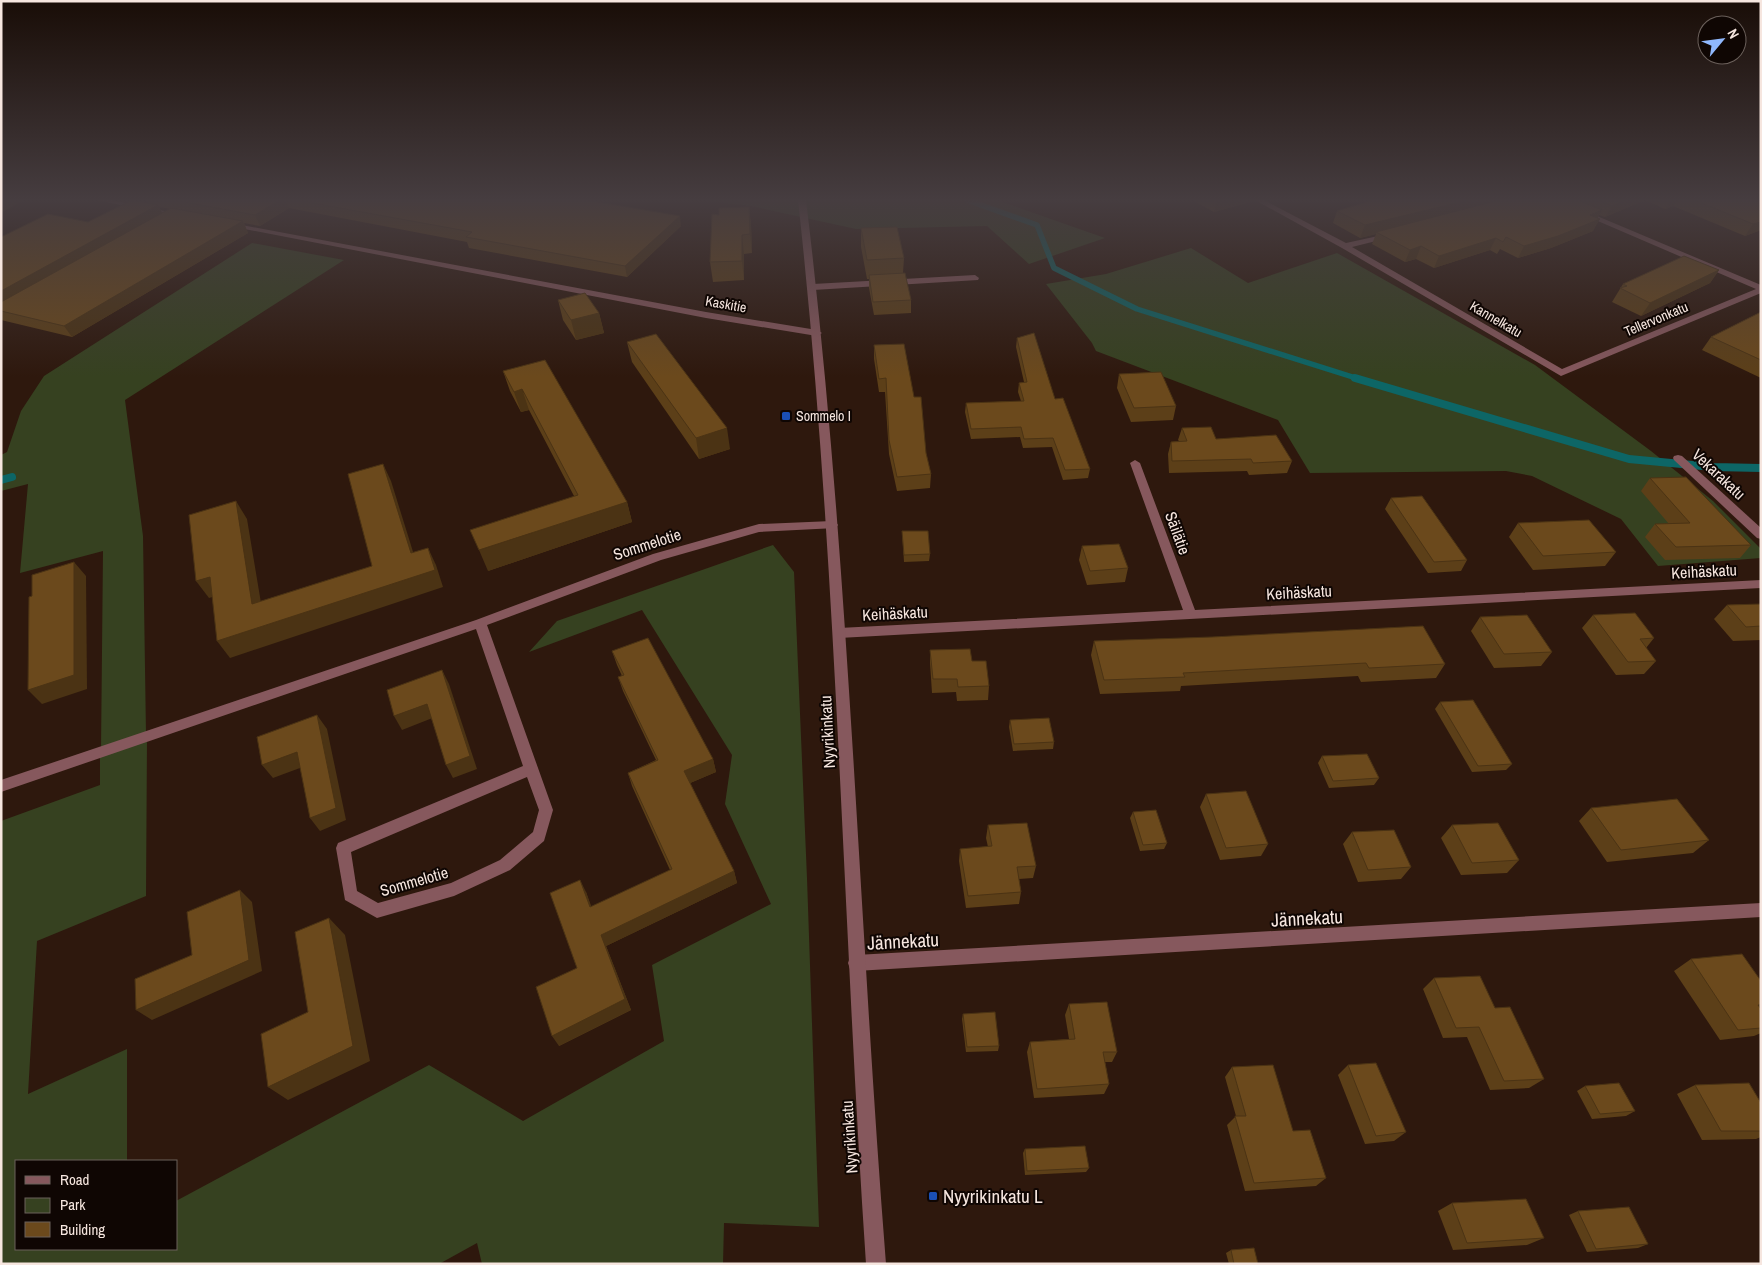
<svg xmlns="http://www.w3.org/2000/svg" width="1762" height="1265" viewBox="0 0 1762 1265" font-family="'Archivo Narrow',sans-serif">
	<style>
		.green { fill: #364120 }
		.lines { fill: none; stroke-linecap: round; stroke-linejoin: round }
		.stream-far1 { stroke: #0d6666; stroke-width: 5.5 }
		.stream { stroke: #0d6666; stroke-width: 8 }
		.minor { fill: #86585d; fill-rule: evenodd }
		.tertiary { fill: #86585d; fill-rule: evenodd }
		.wall { fill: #5c3f18; fill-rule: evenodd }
		.shaded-wall { fill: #4b3314 }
		.building { fill: #6b491c; stroke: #4b3314 }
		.transit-dot { fill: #1a4fb4; stroke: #0f0603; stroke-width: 2 }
		.labels { text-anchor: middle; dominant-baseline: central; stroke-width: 4; stroke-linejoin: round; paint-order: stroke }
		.far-street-label { font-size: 14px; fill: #f6e6df; stroke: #0f0603 }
		.far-poi-label { font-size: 14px; fill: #f6e6df; stroke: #0f0603; text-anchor: start }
		.street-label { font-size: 16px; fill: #f6e6df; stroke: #0f0603 }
		.near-street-label { font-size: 19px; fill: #f6e6df; stroke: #0f0603 }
		.near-poi-label { font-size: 19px; fill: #f6e6df; stroke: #0f0603; text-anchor: start }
	</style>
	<rect width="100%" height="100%" fill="#2e180d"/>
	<g class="green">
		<path d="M700,200H997L1105,238L1029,264L987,226L856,229L751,206Z"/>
		<path d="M252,243L344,260L125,400L143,536L146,734L101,749L103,551L20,573L28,484L1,491V455L7,452L21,411L44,376Z"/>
		<path d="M1191,248L1248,283L1337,253L1535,365L1651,451L1713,501L1761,549V558L1658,566L1621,519L1532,476L1506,471L1310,473L1278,420L1096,351L1092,343L1046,284L1106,274Z"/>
		<path d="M773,545L794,572L807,878L819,1227L724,1223L723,1264H482L477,1243L439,1264H1V821L100,785V756L147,740L146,896L37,941L28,1094L127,1049V1161H16V1249H176V1201L429,1065L523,1121L664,1041L652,965L771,904L725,804L732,755L642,610L529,652L557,621Z"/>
	</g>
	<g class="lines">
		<path class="stream-far1" d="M967,200L1037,225L1054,268L1137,309L1359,379"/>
		<g class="stream">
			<path d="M1355,378L1629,459L1713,467L1761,468"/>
			<path d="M1,480L12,477"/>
		</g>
		<g class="minor">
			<path d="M96,200H111L184,215L180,217Z"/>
			<path d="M1255,200H1264L1346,243L1392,233V237L1352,247L1562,369L1756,289L1549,200H1559L1761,285V293L1561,376L1342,248Z"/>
			<path d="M226,222L706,312L817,330L822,333L817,336L706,318L229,226L225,224Z"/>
			<path d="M975,275L979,278L978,280L813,290L809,287L813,284Z"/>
			<path d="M1678,455L1682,456L1761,528V539L1757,538L1674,460L1673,458L1674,456Z"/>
			<path d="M1135,460L1140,463L1195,610L1761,580V588L839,638L835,636L833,633L835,630L839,628L1183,610L1130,463Z"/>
			<path d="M832,521L836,522L838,525L836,528L759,532L661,560L487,625L553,810L544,841L510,870L454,896L377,918L345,900L336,848L338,843L523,766L476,629L1,792V780L476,620L653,554L759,524ZM527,777L539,810L533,832L500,860L451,883L378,903L357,891L351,852Z"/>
			<path d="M1761,903V917L856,971L850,969L848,963L850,957L856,955Z"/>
		</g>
		<path class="tertiary" d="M798,200H806C849,553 858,909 886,1264H866C842,909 837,553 798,200Z"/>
	</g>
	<g class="wall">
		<path d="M146,200H586L681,226L627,277L469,248L467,242L289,208L260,226L244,223L248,233L72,337L1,320V237L88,222L148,203ZM159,207L166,208L170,209L162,213Z"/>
		<path d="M1192,200H1254V201L1214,212Z"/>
		<path d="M1373,200H1761V230L1745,236L1673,206L1665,209L1645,200L1605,217L1599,215L1593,231L1551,248L1518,258L1500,249L1497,254L1490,250L1434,268L1416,259L1405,262L1372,244L1376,234L1360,238L1333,223L1337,211Z"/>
		<path d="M749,207L751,225L752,253L744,254V280L713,282L710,262L719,215Z"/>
		<path d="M861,228L904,258L903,273L911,300V313L874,315L869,288V279H867L861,247Z"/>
		<path d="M1719,270L1710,283L1641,316L1612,302L1623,284Z"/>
		<path d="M558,300L599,313L604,333L576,340L563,320Z"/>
		<path d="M1761,312V378L1702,350L1711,337Z"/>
		<path d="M1017,338L1055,399L1090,469L1088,478L1063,480L1052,447L1023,448L1020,437L971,439L965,412L966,403L1021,401L1018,392L1019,383L1024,382L1016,347Z"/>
		<path d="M627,342L730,449L699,459L632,362Z"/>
		<path d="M874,345L926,453L931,474L930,488L897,491L889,454L885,392H879L874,359Z"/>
		<path d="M503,371L627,502L632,522L488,571L574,496L529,410L521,412L510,391Z"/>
		<path d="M1119,374L1176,406L1173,420L1131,422L1117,388Z"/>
		<path d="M1182,428L1216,439L1292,461L1287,473L1249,475L1247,471L1169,473L1168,454L1171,442L1179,441L1178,440Z"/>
		<path d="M1650,478L1751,545L1740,558L1665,560L1645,537L1655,524H1669L1641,491Z"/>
		<path d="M1391,498L1467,560L1461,571L1428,573L1385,509Z"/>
		<path d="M1518,523L1616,552L1605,566L1533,570L1509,537Z"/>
		<path d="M902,531L930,554L929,561L904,562Z"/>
		<path d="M1082,546L1128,568L1125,582L1087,585L1079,560Z"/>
		<path d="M1761,604V640L1733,641L1714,619L1727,605Z"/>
		<path d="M1593,615L1654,638L1646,648L1656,661L1644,674L1616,675L1582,628Z"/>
		<path d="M1480,617L1552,652L1541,666L1494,668L1471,631Z"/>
		<path d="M1094,641L1445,664L1436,678L1361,682L1358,676L1181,686L1180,691L1100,694L1091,655Z"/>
		<path d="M930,650L972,661L989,686L988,700L957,701L956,692L932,693L930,663Z"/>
		<path d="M612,651L713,759L716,772L690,783L734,871L737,883L606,946L631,1010L559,1046L577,968L586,892L591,907L670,870L632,786L628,773L656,760L623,691L618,677L622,676L617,665Z"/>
		<path d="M1440,702L1512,764L1506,770L1472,772L1435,709Z"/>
		<path d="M1010,720L1054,742L1053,749L1013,751L1009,727Z"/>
		<path d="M1322,756L1379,778L1374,785L1329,788L1318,763Z"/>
		<path d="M1206,794L1268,844L1261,856L1220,860L1200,807Z"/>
		<path d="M1591,808L1709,840L1693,853L1607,862L1579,821Z"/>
		<path d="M1133,812L1167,843L1164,849L1140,851L1130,818Z"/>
		<path d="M988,825L1036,866L1033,878L1019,879L1021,892L1019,904L966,908L959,861L960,849L988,847L986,838Z"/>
		<path d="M1452,825L1519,860L1507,873L1461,875L1441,838Z"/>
		<path d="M1352,832L1411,867L1401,879L1358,882L1343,844Z"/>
		<path d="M1691,959L1761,981V1033L1754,1036L1720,1040L1674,971Z"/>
		<path d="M1434,978L1544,1079L1529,1088L1490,1090L1467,1037L1443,1038L1423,989Z"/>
		<path d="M1069,1004L1117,1052L1112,1062H1105L1109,1084L1104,1094L1034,1098L1027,1052L1030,1042L1069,1039L1065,1015Z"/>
		<path d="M963,1014L999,1046L998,1051L966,1052L962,1019Z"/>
		<path d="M1348,1065L1406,1132L1394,1141L1365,1144L1338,1075Z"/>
		<path d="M1232,1067L1293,1131L1326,1178L1316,1186L1245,1191L1227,1125L1236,1116L1225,1077Z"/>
		<path d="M1695,1085L1761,1103V1137L1756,1139L1702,1140L1677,1094Z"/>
		<path d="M1585,1086L1635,1111L1626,1116L1592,1119L1577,1091Z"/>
		<path d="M1025,1149L1089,1168L1086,1172L1025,1175L1023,1153Z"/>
		<path d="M1452,1203L1544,1238L1527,1245L1453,1250L1438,1211Z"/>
		<path d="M1578,1211L1648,1244L1638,1248L1587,1252L1569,1215Z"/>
		<path d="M1231,1250L1258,1264H1229L1226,1253Z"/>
	</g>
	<g class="shaded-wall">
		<path d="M1,200H24L1,213Z"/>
		<path d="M280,200H285L289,208L260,226L255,215Z"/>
		<path d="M1228,200H1254V201L1214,212L1216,203Z"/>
		<path d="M1469,200H1512L1376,232V234L1360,238L1365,225Z"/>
		<path d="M1625,200H1645L1605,217L1612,206Z"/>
		<path d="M1670,200H1677L1673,206L1665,209Z"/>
		<path d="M158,205L164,216L1,308V291Z"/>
		<path d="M749,207L751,225L752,253L750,234Z"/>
		<path d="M1602,210L1596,220L1600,219L1593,231L1551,248L1518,258L1524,246Z"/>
		<path d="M680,216L681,226L627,277L625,266Z"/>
		<path d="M243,221L248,233L72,337L64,326Z"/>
		<path d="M1761,222V230L1745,236L1753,224Z"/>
		<path d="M742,235L744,254V280L742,261Z"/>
		<path d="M1496,238L1490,250L1434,268L1439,256Z"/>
		<path d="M1421,246L1416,259L1405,262L1410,250Z"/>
		<path d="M1719,270L1710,283L1641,316L1650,303Z"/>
		<path d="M599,313L604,333L576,340L571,320Z"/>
		<path d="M522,389L529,410L521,412L514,392Z"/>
		<path d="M727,428L730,449L699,459L696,438Z"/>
		<path d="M383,464L391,481L419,571L411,553Z"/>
		<path d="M236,501L247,519L264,621L252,604Z"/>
		<path d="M627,502L632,522L488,571L479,550Z"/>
		<path d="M428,548L436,565L443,587L230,658L217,641Z"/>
		<path d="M74,562L86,576L87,689L42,704L28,690Z"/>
		<path d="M210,577L222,594L209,598L196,581Z"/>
		<path d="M442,670L449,684L477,769L453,778L446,765Z"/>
		<path d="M427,704L435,717L402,730L394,716Z"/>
		<path d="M317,715L327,729L346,820L320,831L310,818Z"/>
		<path d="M297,752L308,765L273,778L262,765Z"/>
		<path d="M713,759L716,772L688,784L684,771Z"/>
		<path d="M734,871L737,883L606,946L631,1010L559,1046L552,1036L601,935Z"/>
		<path d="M580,880L586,892L596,919L590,907Z"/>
		<path d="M240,890L252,902L262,971L152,1020L136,1010L249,960Z"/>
		<path d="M329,918L345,935L370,1061L288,1100L268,1087L353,1046Z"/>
	</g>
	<g class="building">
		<path d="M132,200L158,205L1,291V237L48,214L88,222Z"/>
		<path d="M173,200H280L255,215Z"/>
		<path d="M296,200H586L680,216L625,266L466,237L472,232Z"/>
		<path d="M1210,200H1228L1216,203Z"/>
		<path d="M1373,200H1469L1365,225L1337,211Z"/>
		<path d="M1499,200H1578L1602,210L1590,215L1600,219L1558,236L1524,246L1506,237L1503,242L1496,238L1439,256L1421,246L1410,250L1376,232Z"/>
		<path d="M1598,200H1625L1612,206Z"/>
		<path d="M1694,200H1761V222L1753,224Z"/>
		<path d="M749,207L750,234L742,235V261L710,262L712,214L719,215V208Z"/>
		<path d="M171,208L243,221L64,326L1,311V302Z"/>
		<path d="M897,227L904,258L867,260L861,228Z"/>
		<path d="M1684,256L1719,270L1650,303L1620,288L1627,286L1623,284Z"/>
		<path d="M905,273L911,300L873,302L869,275Z"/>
		<path d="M585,293L599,313L571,320L558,300Z"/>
		<path d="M1761,312V360L1711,337Z"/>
		<path d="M1034,333L1055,399L1063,398L1090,469L1065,470L1053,438L1024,439L1021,427L971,429L966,403L1024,401L1019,383L1027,382L1017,338Z"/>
		<path d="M656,334L727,428L696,438L627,342Z"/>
		<path d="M904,344L914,397H921L926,453L931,474L897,477L889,440L886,378L879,379L874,345Z"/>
		<path d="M545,360L627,502L479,550L470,530L578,495L522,389L514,392L503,371Z"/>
		<path d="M1161,372L1176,406L1134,408L1119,374Z"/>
		<path d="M1211,427L1216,439L1276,435L1292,461L1253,463L1251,459L1172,461L1171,442L1187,441L1182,428Z"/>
		<path d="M383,464L411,553L428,548L435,570L217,641L210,577L196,581L189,515L236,501L252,604L372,566L348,474Z"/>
		<path d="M1686,477L1751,545L1676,547L1655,524L1690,523L1650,478Z"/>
		<path d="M1422,496L1467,560L1434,562L1391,498Z"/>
		<path d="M1589,520L1616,552L1543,556L1518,523Z"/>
		<path d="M902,531H928L930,554L904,555Z"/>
		<path d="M1119,544L1128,568L1090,571L1082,546Z"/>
		<path d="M74,562V675L28,690L29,597L32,596V575Z"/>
		<path d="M1761,604V626L1746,627L1727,605Z"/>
		<path d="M1635,613L1654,638L1640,639L1656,661L1628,662L1593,615Z"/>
		<path d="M1527,615L1552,652L1504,654L1480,617Z"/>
		<path d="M1423,626L1445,664L1369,668L1366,663L1183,673L1185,677L1104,680L1094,641L1212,637Z"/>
		<path d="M648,638L713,759L684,771L734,871L601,935L625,999L552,1036L536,987L577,968L550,893L580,880L590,907L672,869L628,773L658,760L618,677L624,675L612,651Z"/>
		<path d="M970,649L972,661H986L989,686L958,687L957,679H933L930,650Z"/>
		<path d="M442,670L470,756L446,765L427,704L394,716L387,690Z"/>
		<path d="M1473,700L1512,764L1478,766L1440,702Z"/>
		<path d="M317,715L336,808L310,818L297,752L262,765L257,737Z"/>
		<path d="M1049,718L1054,742L1014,744L1010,720Z"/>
		<path d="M1367,754L1379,778L1333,781L1322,756Z"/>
		<path d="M1246,791L1268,844L1226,848L1206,794Z"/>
		<path d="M1677,799L1709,840L1621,850L1591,808Z"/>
		<path d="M1156,810L1167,843L1143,845L1133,812Z"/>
		<path d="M1027,823L1036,866L1017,867L1021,892L968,896L960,849L992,846L988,825Z"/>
		<path d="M1498,823L1519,860L1472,863L1452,825Z"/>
		<path d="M1394,830L1411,867L1368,870L1352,832Z"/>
		<path d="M240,890L249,960L136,1010L135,979L192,955L187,912Z"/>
		<path d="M329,918L353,1046L268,1087L261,1034L308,1012L295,932Z"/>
		<path d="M1742,954L1761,981V1005H1758L1761,1009V1028L1738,1030L1691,959Z"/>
		<path d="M1480,976L1495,1008L1510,1007L1544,1079L1504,1081L1479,1027L1456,1028L1434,978Z"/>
		<path d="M1107,1002L1117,1052H1103L1109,1084L1037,1089L1030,1042L1075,1039L1069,1004Z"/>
		<path d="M995,1012L999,1046L967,1047L963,1014Z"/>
		<path d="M1376,1063L1406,1132L1376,1136L1348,1065Z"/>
		<path d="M1273,1065L1293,1131L1310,1130L1326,1178L1254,1183L1235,1116H1246L1232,1067Z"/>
		<path d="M1619,1083L1635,1111L1600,1114L1585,1086Z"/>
		<path d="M1749,1083L1761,1103V1131H1721L1695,1085Z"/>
		<path d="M1085,1146L1089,1168L1027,1171L1025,1149Z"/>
		<path d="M1526,1199L1544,1238L1467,1243L1452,1203Z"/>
		<path d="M1629,1207L1648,1244L1596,1249L1578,1211Z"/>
		<path d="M1254,1248L1258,1264H1234L1231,1250Z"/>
	</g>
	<linearGradient id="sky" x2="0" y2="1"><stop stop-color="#190d07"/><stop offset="0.53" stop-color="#463d40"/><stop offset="1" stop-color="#463d40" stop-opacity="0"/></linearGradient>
	<rect width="1762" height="377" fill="url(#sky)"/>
	<g class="transit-dot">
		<rect x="781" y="411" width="10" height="10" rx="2.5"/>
		<rect x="928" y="1191" width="10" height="10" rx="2.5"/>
	</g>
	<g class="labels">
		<g class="far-street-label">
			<text transform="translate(726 304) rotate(10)">Kaskitie</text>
			<text transform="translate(1496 319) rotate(30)">Kannelkatu</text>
			<text transform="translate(1656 319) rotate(-23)">Tellervonkatu</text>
		</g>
		<g class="far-poi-label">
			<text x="796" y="416">Sommelo I</text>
		</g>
		<g class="street-label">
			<text transform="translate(1719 474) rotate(43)">Vekarakatu</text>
			<text transform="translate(1178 533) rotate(70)">Säilätie</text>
			<text transform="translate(647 544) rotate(-18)">Sommelotie</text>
			<text transform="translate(1704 571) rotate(-3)">Keihäskatu</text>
			<text transform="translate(1299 592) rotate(-3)">Keihäskatu</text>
			<text transform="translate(895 613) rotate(-3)">Keihäskatu</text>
			<text transform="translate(827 732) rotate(-93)">Nyyrikinkatu</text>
			<text transform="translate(414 881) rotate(-16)">Sommelotie</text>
			<text transform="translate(849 1137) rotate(-94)">Nyyrikinkatu</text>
		</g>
		<g class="near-street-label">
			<text transform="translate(1307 918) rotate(-3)">Jännekatu</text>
			<text transform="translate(903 941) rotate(-3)">Jännekatu</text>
		</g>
		<g class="near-poi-label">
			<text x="943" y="1196">Nyyrikinkatu L</text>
		</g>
	</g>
	<rect width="1762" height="1265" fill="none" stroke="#f6e6df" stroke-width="5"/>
	<rect x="15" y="1160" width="162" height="90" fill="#0f0603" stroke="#6b605b"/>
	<rect x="25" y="1176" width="25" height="8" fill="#86585d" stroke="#6b605b"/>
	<text x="60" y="1185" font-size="15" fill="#f6e6df">Road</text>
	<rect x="25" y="1198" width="25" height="15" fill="#364120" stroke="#6b605b"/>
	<text x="60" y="1210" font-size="15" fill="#f6e6df">Park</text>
	<rect x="25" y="1222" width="25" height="15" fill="#6b491c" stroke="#6b605b"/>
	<text x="60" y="1235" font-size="15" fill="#f6e6df">Building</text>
	<g transform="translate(1722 40) rotate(61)"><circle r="24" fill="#0f0603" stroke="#6b605b"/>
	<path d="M0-4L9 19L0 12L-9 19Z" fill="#90b8fd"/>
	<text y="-8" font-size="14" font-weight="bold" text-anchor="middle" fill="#f6e6df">N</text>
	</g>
</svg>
